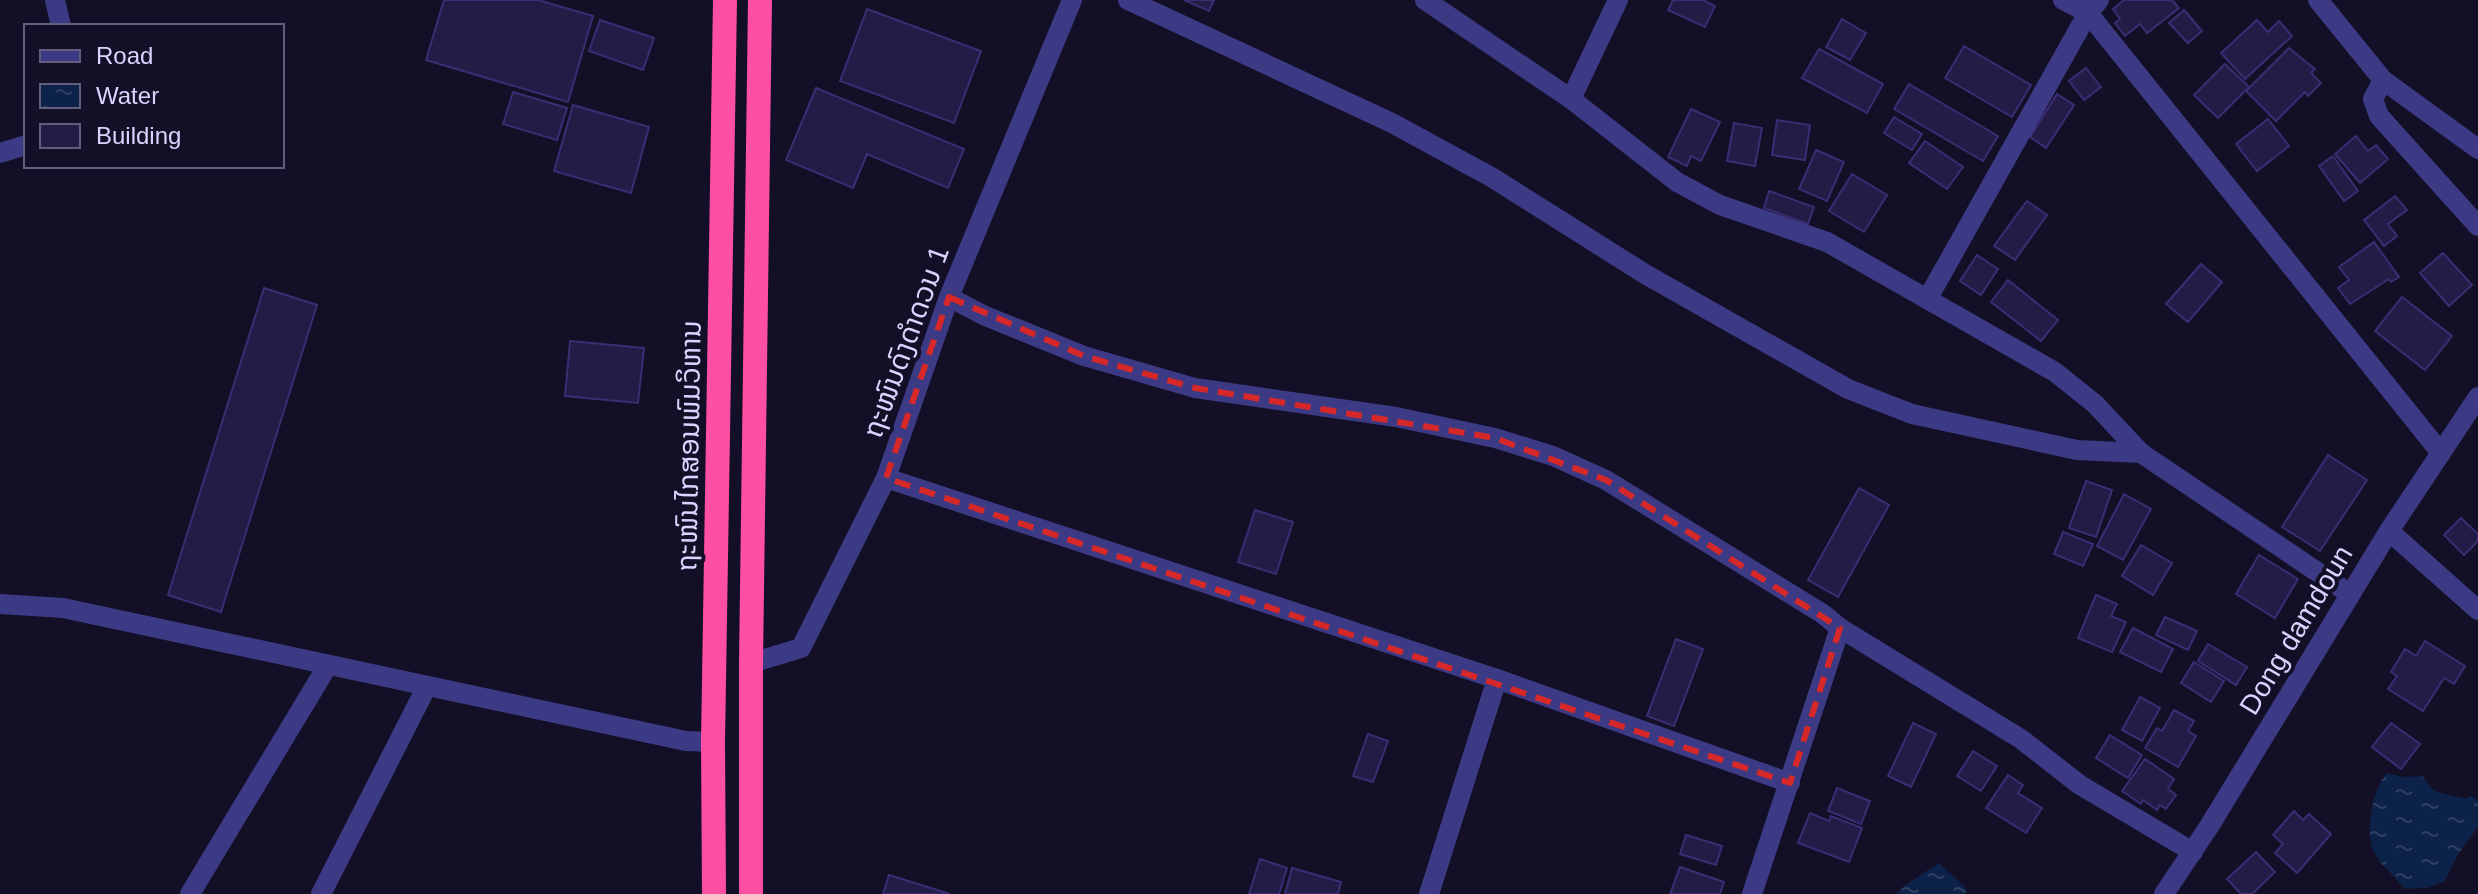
<svg xmlns="http://www.w3.org/2000/svg" width="2478" height="894" viewBox="0 0 2478 894" font-family="Arial,'Noto Sans Lao',sans-serif">
	<style>
		.water { fill: url(#water-ripples) }
		.building { fill: #241b47; stroke: #3b2d73; stroke-width: 2 }
		.lines { fill: none; stroke-linecap: round; stroke-linejoin: round }
		.street { stroke: #3d3a85; stroke-width: 20 }
		.highway { stroke: #ff4fa3; stroke-width: 24 }
		.marked { fill: none; stroke: #d62828; stroke-width: 6; stroke-dasharray: 16 10; stroke-linejoin: round }
		.labels { text-anchor: middle; dominant-baseline: central; stroke-width: 8; stroke-linejoin: round; paint-order: stroke }
		.street-label { font-size: 28px; fill: #d9d4ff; stroke: #130f26 }
	</style>
	<defs>
		<pattern id="water-ripples" width="26" height="14" patternUnits="userSpaceOnUse" patternTransform="scale(2)"><rect width="26" height="14" fill="#0c2248"/><path d="M2 4q2-2 4 0t4 0M15 11q2-2 4 0t4 0" fill="none" stroke="#2f4163"/></pattern>
	</defs>
	<rect width="100%" height="100%" fill="#130f26"/>
	<g class="water">
		<path d="M2387,773L2404,777L2422,776L2434,791L2465,799L2471,796L2478,800V827L2458,854L2445,881L2431,887L2405,889C2396,878 2384,868 2376,856C2363,837 2372,789 2387,773Z"/>
		<path d="M1939,863L1967,889L1965,894H1896L1905,885Z"/>
	</g>
	<g class="building">
		<path d="M444,0H538L593,16L568,102L426,60Z"/>
		<path d="M1184,0H1214L1209,11Z"/>
		<path d="M1673,0H1703L1715,6L1705,27L1668,10Z"/>
		<path d="M2124,0H2172L2179,8L2147,33L2140,24L2125,36L2115,23L2120,19L2113,9Z"/>
		<path d="M867,9L981,51L954,123L840,81Z"/>
		<path d="M2184,10L2202,31L2188,43L2169,23Z"/>
		<path d="M1842,19L1866,33L1850,60L1826,47Z"/>
		<path d="M600,20L654,38L643,70L589,51Z"/>
		<path d="M2257,20L2268,32L2279,21L2292,36L2245,79L2221,53Z"/>
		<path d="M1964,46L2031,85L2012,117L1945,78Z"/>
		<path d="M2289,48L2315,69L2311,73L2321,83L2308,96L2305,92L2276,121L2246,91Z"/>
		<path d="M1819,49L1883,84L1867,113L1802,78Z"/>
		<path d="M2225,64L2249,87L2218,118L2194,95Z"/>
		<path d="M2086,68L2101,87L2084,100L2069,81Z"/>
		<path d="M1909,84L1998,136L1983,161L1894,109Z"/>
		<path d="M816,88L964,149L948,188L867,154L853,188L786,160Z"/>
		<path d="M513,92L567,108L557,140L503,124Z"/>
		<path d="M2057,94L2074,105L2046,148L2030,137Z"/>
		<path d="M573,105L649,127L631,193L554,171Z"/>
		<path d="M1691,109L1720,122L1701,161L1691,156L1687,166L1668,157Z"/>
		<path d="M1894,117L1922,134L1912,150L1884,133Z"/>
		<path d="M2268,119L2289,146L2257,171L2236,144Z"/>
		<path d="M1777,120L1810,125L1805,160L1772,155Z"/>
		<path d="M1734,123L1762,128L1755,166L1727,161Z"/>
		<path d="M2356,136L2368,151L2376,145L2388,159L2360,183L2335,154Z"/>
		<path d="M1925,141L1963,167L1947,189L1909,163Z"/>
		<path d="M1816,150L1844,162L1827,201L1799,189Z"/>
		<path d="M2333,156L2358,191L2344,201L2319,166Z"/>
		<path d="M1852,174L1887,195L1864,232L1829,211Z"/>
		<path d="M1769,191L1814,207L1808,224L1764,208Z"/>
		<path d="M2395,196L2407,210L2388,224L2397,236L2384,246L2364,220Z"/>
		<path d="M2027,201L2047,215L2015,260L1994,246Z"/>
		<path d="M2374,242L2399,277L2391,282L2389,279L2350,304L2338,288L2349,280L2339,267Z"/>
		<path d="M2443,253L2472,285L2449,306L2420,273Z"/>
		<path d="M1977,255L1998,269L1981,295L1960,281Z"/>
		<path d="M2201,264L2222,282L2188,322L2166,304Z"/>
		<path d="M2008,280L2058,320L2041,341L1991,302Z"/>
		<path d="M264,288L317,305L221,612L168,595Z"/>
		<path d="M2402,297L2452,336L2425,370L2375,331Z"/>
		<path d="M570,341L644,348L638,403L565,396Z"/>
		<path d="M2328,455L2367,480L2320,551L2282,527Z"/>
		<path d="M2086,481L2112,490L2096,537L2069,528Z"/>
		<path d="M1859,488L1889,505L1838,597L1808,580Z"/>
		<path d="M2124,494L2151,509L2123,560L2097,546Z"/>
		<path d="M1255,510L1293,522L1276,574L1238,562Z"/>
		<path d="M2461,518L2478,534V541L2464,555L2444,535Z"/>
		<path d="M2063,532L2093,544L2083,566L2054,554Z"/>
		<path d="M2141,545L2172,563L2153,595L2122,576Z"/>
		<path d="M2259,555L2298,579L2275,618L2236,594Z"/>
		<path d="M2096,595L2117,604L2111,616L2126,622L2112,652L2078,638Z"/>
		<path d="M2165,617L2197,631L2188,650L2156,635Z"/>
		<path d="M2133,628L2173,649L2161,672L2120,652Z"/>
		<path d="M1676,639L1703,649L1674,726L1647,716Z"/>
		<path d="M2425,641L2465,666L2454,684L2444,678L2423,711L2388,689L2397,676L2391,672L2405,649L2416,656Z"/>
		<path d="M2208,644L2247,667L2236,685L2198,661Z"/>
		<path d="M2194,662L2224,681L2211,702L2181,683Z"/>
		<path d="M2140,697L2160,708L2142,741L2122,730Z"/>
		<path d="M2174,710L2194,721L2188,731L2196,736L2178,767L2145,748L2157,728L2162,731Z"/>
		<path d="M1913,723L1936,734L1911,787L1888,776Z"/>
		<path d="M2391,723L2420,744L2401,769L2372,747Z"/>
		<path d="M1368,734L1388,741L1373,782L1353,776Z"/>
		<path d="M2110,735L2142,755L2128,778L2096,758Z"/>
		<path d="M1973,751L1997,766L1981,791L1957,776Z"/>
		<path d="M2145,759L2174,779L2168,789L2176,795L2166,809L2160,805L2157,810L2143,800L2141,804L2122,791Z"/>
		<path d="M2008,775L2023,785L2018,793L2042,808L2026,833L1986,808Z"/>
		<path d="M1837,788L1870,801L1861,824L1828,811Z"/>
		<path d="M2294,811L2303,820L2309,814L2331,834L2297,873L2275,853L2283,844L2273,835Z"/>
		<path d="M1810,813L1829,821L1831,816L1862,828L1849,862L1798,843Z"/>
		<path d="M1686,835L1722,846L1716,865L1680,854Z"/>
		<path d="M2256,852L2275,872L2252,894H2241L2227,879Z"/>
		<path d="M1260,859L1287,868L1279,894H1249Z"/>
		<path d="M1680,867L1724,882L1720,894H1670Z"/>
		<path d="M1292,868L1341,882L1338,894H1285Z"/>
		<path d="M889,875L950,894H883Z"/>
	</g>
	<g class="lines">
		<g class="street">
			<path d="M55,0L61,26"/>
			<path d="M1128,0L1392,123L1493,178L1645,274L1848,389L1912,414L2077,450L2141,453"/>
			<path d="M1425,0L1571,99L1677,182L1720,205L1827,242L2055,372L2095,404L2141,453L2350,594"/>
			<path d="M2063,0L2088,13L2441,453"/>
			<path d="M2318,0L2383,80L2478,149"/>
			<path d="M2383,80L2373,99L2379,116L2478,226"/>
			<path d="M1571,99L1618,0"/>
			<path d="M0,153L26,145"/>
			<path d="M949,297L983,315L1084,356L1195,388L1396,417L1495,438L1553,456L1606,480L1823,614L1840,628L2021,739L2080,785L2193,852"/>
			<path d="M1928,298L2088,13L2099,0"/>
			<path d="M886,478L1497,679L1790,783"/>
			<path d="M2389,531L2478,610"/>
			<path d="M0,604L63,608L686,741L713,742"/>
			<path d="M751,663L801,648L886,478L949,297L1072,0"/>
			<path d="M190,894L328,665"/>
			<path d="M321,894L427,686"/>
			<path d="M1429,894L1497,679"/>
			<path d="M1752,894L1840,628"/>
			<path d="M2164,894L2210,825L2389,531L2478,397"/>
		</g>
		<g class="highway">
			<path d="M714,894L713,742L725,0"/>
			<path d="M751,894V663L760,0"/>
		</g>
	</g>
	<path class="marked" d="M949,297L1084,356L1195,388L1495,438L1606,480L1840,628L1790,783L886,478Z"/>
	<g class="labels">
		<g class="street-label">
			<text transform="translate(906 342) rotate(-70)">ຖະໜົນດົງດຳດວນ 1</text>
			<text transform="translate(689 446) rotate(-89)">ຖະໜົນໄກສອນພົມວິຫານ</text>
			<text transform="translate(2296 630) rotate(-59)">Dong damdoun</text>
		</g>
	</g>
	<rect x="24" y="24" width="260" height="144" fill="#130f26" stroke="#625e7d" stroke-width="2"/>
	<rect x="40" y="50" width="40" height="12" fill="#3d3a85" stroke="#625e7d" stroke-width="2"/>
	<text x="96" y="64" font-size="24" fill="#d9d4ff">Road</text>
	<rect x="40" y="84" width="40" height="24" fill="url(#water-ripples)" stroke="#625e7d" stroke-width="2"/>
	<text x="96" y="104" font-size="24" fill="#d9d4ff">Water</text>
	<rect x="40" y="124" width="40" height="24" fill="#241b47" stroke="#625e7d" stroke-width="2"/>
	<text x="96" y="144" font-size="24" fill="#d9d4ff">Building</text>
</svg>
